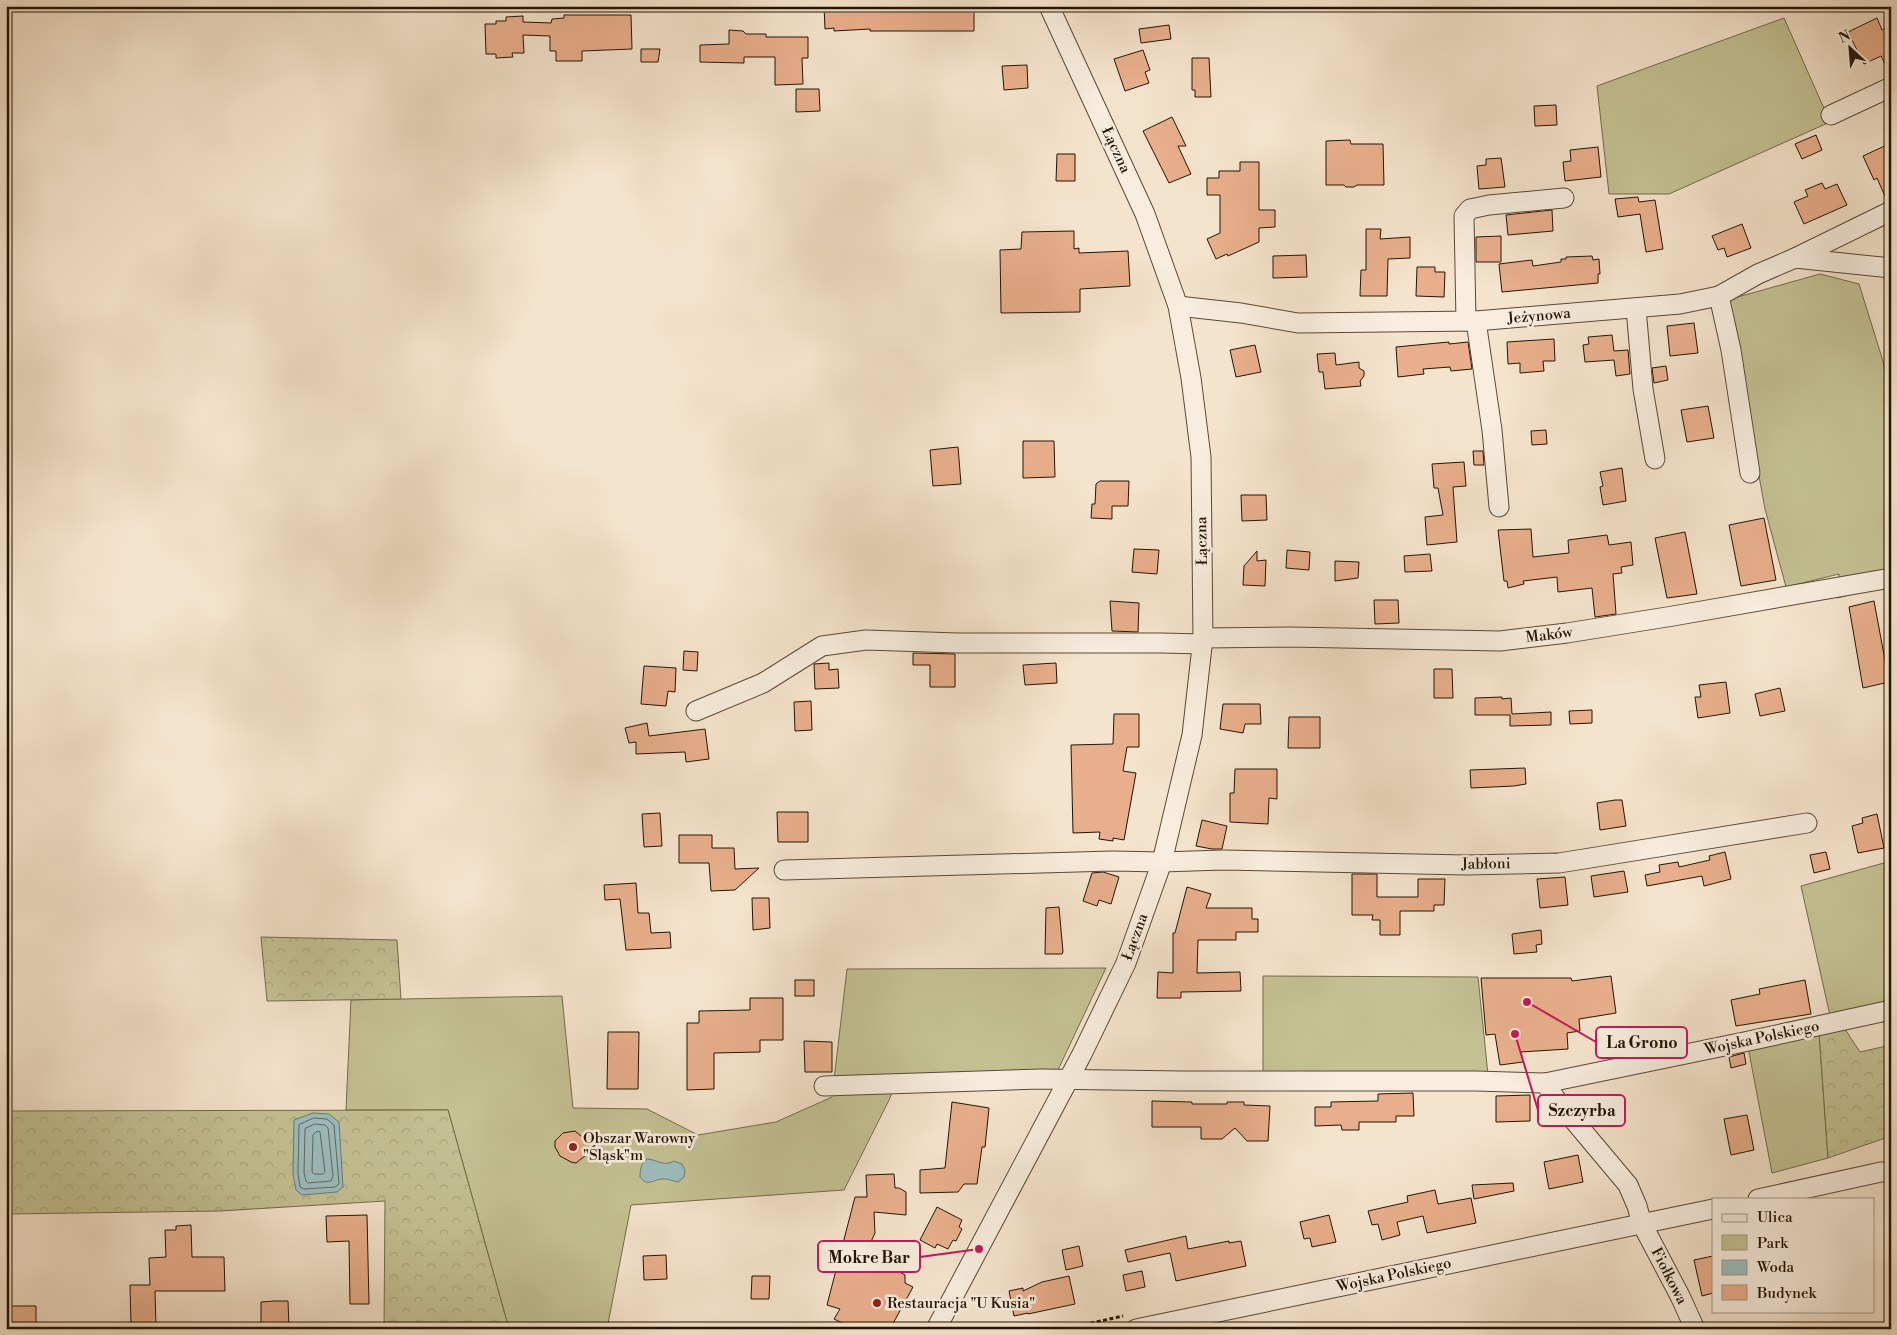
<svg xmlns="http://www.w3.org/2000/svg" width="1897" height="1335" viewBox="0 0 1897 1335" font-family="'Libre Bodoni',serif">
	<style>
		.green { fill: #c4c193; stroke: #746a4b }
		.forest { fill: url(#forest-crowns); stroke: #746a4b }
		.water { fill: #9dbdbe; stroke: #6c7973 }
		.lines { fill: none; stroke-linecap: round; stroke-linejoin: round }
		.shore { stroke: #606860; stroke-width: 1 }
		.building { fill: #e9af8c; stroke: #231403 }
		.minor-casing { stroke: #584836; stroke-width: 21 }
		.path { stroke: #231403; stroke-width: 3; stroke-dasharray: 4 2.5; stroke-linecap: butt }
		.minor { stroke: #f8edde; stroke-width: 19 }
		.poi-dot { fill: #8f2418; stroke: #f8edde; stroke-width: 2 }
		.labels { text-anchor: middle; dominant-baseline: central; stroke-width: 5; stroke-linejoin: round; paint-order: stroke }
		.street-label { font-size: 15px; fill: #231403; stroke: #f8edde }
		.poi-label { font-size: 15px; fill: #231403; stroke: #f8edde; text-anchor: start }
		.leader { fill: none; stroke: #c2185b; stroke-width: 2 }
		.callout-dot { fill: #c2185b; stroke: #f8edde; stroke-width: 2 }
		.callout { fill: #f8edde; stroke: #c2185b; stroke-width: 2 }
		.callout-label { font-size: 16px; text-anchor: middle; font-weight: bold; fill: #231403 }
	</style>
	<defs>
		<pattern id="forest-crowns" width="20" height="18" patternUnits="userSpaceOnUse" patternTransform="scale(1.25)"><rect width="20" height="18" fill="#c4c193"/><path d="M2 6a3 3 0 1 1 6 0M12 15a3 3 0 1 1 6 0" fill="none" stroke="#a8a57d"/></pattern>
	</defs>
	<rect width="100%" height="100%" fill="#f5e4cd"/>
	<filter id="stains"><feTurbulence type="fractalNoise" baseFrequency=".004" numOctaves="4"/><feColorMatrix values="0 0 0 0 .2 0 0 0 0 .09 0 0 0 0 .02 0 0 0 .5 -.17"/></filter>
	<radialGradient id="worn" r=".72"><stop offset=".6" stop-color="#630" stop-opacity="0"/><stop offset="1" stop-color="#630" stop-opacity=".3"/></radialGradient>
	<g class="green">
		<path d="M1784,18L1830,122L1669,194H1609L1597,86Z"/>
		<path d="M1820,274L1859,284L1882,358L1891,394V585L1837,598L1839,574L1786,587L1765,509L1727,300Z"/>
		<path d="M1891,861V1006L1831,1020L1801,886Z"/>
		<path d="M1106,968L1057,1072L898,1075L890,1098L844,1190L631,1205L607,1329H509L448,1110H346L351,1000L562,996L573,1108L647,1109L698,1135L776,1122L832,1097L847,969Z"/>
		<path d="M1263,976L1478,977L1488,1075L1263,1074Z"/>
		<path d="M1819,1032L1828,1158L1772,1173L1748,1047Z"/>
	</g>
	<g class="forest">
		<path d="M261,937L397,940L401,999L267,1001Z"/>
		<path d="M1843,1026L1860,1052L1891,1045V1136L1828,1158L1819,1032Z"/>
		<path d="M448,1110L509,1329H384L385,1201L220,1211L6,1214V1111Z"/>
	</g>
	<g class="water">
		<path d="M313,1113L329,1114L339,1122L343,1187L337,1192L302,1195L296,1190L293,1174L294,1120Z"/>
		<path d="M647,1159C659,1160 663,1167 674,1161L682,1164L685,1170L684,1177L678,1182C673,1181 666,1178 662,1179C652,1180 648,1187 640,1177C640,1169 641,1164 647,1159Z"/>
	</g>
	<g class="lines">
		<g class="shore">
			<path d="M314,1118L327,1119L334,1125L339,1184L335,1187L304,1189L300,1187L298,1173L299,1125Z"/>
			<path d="M315,1124L325,1125L328,1128L333,1176L331,1181L308,1183L306,1181L304,1173L305,1129Z"/>
			<path d="M320,1132L325,1172L323,1174H314L312,1172L313,1135L316,1132Z"/>
		</g>
	</g>
	<g class="building">
		<path d="M824,6H974V31H870V29L834,31V28L825,29Z"/>
		<path d="M564,15H631L632,49L582,51V61H556V51H550V36L523,35L524,53H512L513,57L496,58V54H486L485,24H496V21H506V17L523,16V22L551,23L552,19L564,18Z"/>
		<path d="M1877,18L1882,30L1891,26V76L1881,56L1864,64L1848,32Z"/>
		<path d="M1169,25L1171,39L1141,43L1139,29Z"/>
		<path d="M729,30L743,31L746,34H766V37H808V58H802L803,84L775,85V57H744V63L700,62V45L729,44Z"/>
		<path d="M641,49H660L658,62H641Z"/>
		<path d="M1143,50L1150,70L1145,72L1149,83L1125,91L1114,59Z"/>
		<path d="M1192,58H1209L1211,97H1195V90H1192Z"/>
		<path d="M1027,65L1028,88L1004,90L1002,66Z"/>
		<path d="M796,89H819L820,111L796,112Z"/>
		<path d="M1556,105L1557,125L1535,126L1534,106Z"/>
		<path d="M1172,117L1186,146H1178L1191,174L1169,183L1143,131Z"/>
		<path d="M1816,135L1822,150L1802,159L1795,144Z"/>
		<path d="M1350,140L1351,144H1383L1384,185H1357L1354,187H1346L1344,185H1326V141Z"/>
		<path d="M1891,143V200L1887,201L1877,178L1874,180L1863,156Z"/>
		<path d="M1598,147L1601,177L1565,181L1563,162L1571,161L1570,150Z"/>
		<path d="M1057,154H1075V181H1056Z"/>
		<path d="M1501,158L1505,187L1479,189L1477,166L1486,165V159Z"/>
		<path d="M1240,162H1259V210H1275V227L1259,228V242L1228,256L1227,254L1216,259L1207,239L1220,233V195H1207V178H1219V171H1240Z"/>
		<path d="M1822,183L1825,189L1837,184L1847,205L1804,224L1794,202L1808,196L1805,190Z"/>
		<path d="M1638,197L1639,202L1655,200L1663,249L1646,252L1640,214L1618,217L1615,199Z"/>
		<path d="M1552,210L1553,231L1508,235L1506,215Z"/>
		<path d="M1742,224L1751,248L1727,257L1724,248L1718,250L1712,236Z"/>
		<path d="M1366,229H1381L1380,239L1410,237V258L1388,259L1387,296H1360L1361,270H1366Z"/>
		<path d="M1074,231V249L1079,248V253L1128,251L1130,286L1080,289V312L1001,313L1000,250L1021,249L1022,232Z"/>
		<path d="M1501,236V262H1476V237Z"/>
		<path d="M1306,255L1307,277L1273,278V256Z"/>
		<path d="M1592,256L1593,260L1599,259L1600,274H1598V283L1502,292L1499,264L1532,260L1533,266L1561,262V259H1566V257Z"/>
		<path d="M1417,267H1435V272H1445L1444,297L1416,296Z"/>
		<path d="M1694,323L1698,353L1670,356L1667,326Z"/>
		<path d="M1612,335L1614,351L1628,350L1630,374L1616,376L1614,360L1585,362L1583,345L1589,344L1588,337Z"/>
		<path d="M1554,339L1555,361H1543L1544,371L1520,373V363L1508,364L1507,342Z"/>
		<path d="M1449,342V344L1468,342L1472,369L1451,371L1450,367L1423,369L1424,374L1398,377L1396,347Z"/>
		<path d="M1255,345L1261,372L1236,377L1230,350Z"/>
		<path d="M1335,353L1336,365L1359,362V368L1364,371V376L1360,381L1361,386L1325,389L1323,372H1319L1317,354Z"/>
		<path d="M1666,366L1668,380L1654,383L1652,368Z"/>
		<path d="M1708,406L1714,438L1687,442L1681,410Z"/>
		<path d="M1546,430L1547,444L1532,445L1531,431Z"/>
		<path d="M1023,441H1054L1055,477L1023,478Z"/>
		<path d="M958,447L961,484L933,486L930,450Z"/>
		<path d="M1473,451H1483L1484,465H1474Z"/>
		<path d="M1464,462L1466,486L1453,487L1457,542L1427,545L1425,517L1443,515L1438,488H1434L1432,464Z"/>
		<path d="M1622,468L1626,501L1603,505L1600,487L1603,486L1600,472Z"/>
		<path d="M1100,481H1129L1128,506H1112V519L1091,518L1092,504H1095L1096,484Z"/>
		<path d="M1241,495H1266L1267,520L1242,521Z"/>
		<path d="M1764,518L1776,580L1741,586L1729,525Z"/>
		<path d="M1531,529L1533,557L1569,553L1568,540L1607,535L1609,545L1631,542L1633,565L1621,567L1622,573L1613,574L1616,614L1595,617L1592,588L1558,592L1557,577L1523,581L1524,584L1508,588L1507,581H1504L1498,530Z"/>
		<path d="M1685,532L1697,594L1667,598L1655,538Z"/>
		<path d="M1134,549L1159,550L1157,574L1132,572Z"/>
		<path d="M1287,550L1310,552L1309,570L1286,568Z"/>
		<path d="M1257,551V561L1266,560L1265,586L1243,585L1244,566Z"/>
		<path d="M1430,554L1432,571L1405,572L1404,556Z"/>
		<path d="M1335,561L1359,562L1358,578L1335,581Z"/>
		<path d="M1374,600H1398L1399,623L1375,624Z"/>
		<path d="M1110,601L1139,603L1138,632L1112,631Z"/>
		<path d="M1874,601L1889,682L1863,688L1849,607Z"/>
		<path d="M684,651L698,652L697,671L683,670Z"/>
		<path d="M913,653L955,654V687H930V665H913Z"/>
		<path d="M829,663V670L838,669L839,688L815,689L814,664Z"/>
		<path d="M1056,663L1057,683L1025,685L1023,665Z"/>
		<path d="M644,666L676,668L675,692L668,691L666,706L641,704Z"/>
		<path d="M1434,669H1452L1453,698H1434Z"/>
		<path d="M1726,682L1730,713L1698,718L1695,697H1701L1699,685Z"/>
		<path d="M1780,688L1785,711L1760,716L1755,694Z"/>
		<path d="M1502,697V699L1511,698L1512,714L1551,712V725L1510,726V715H1475V698Z"/>
		<path d="M811,701L812,730L795,731L794,702Z"/>
		<path d="M1223,704H1260L1261,724H1245L1243,733L1220,729Z"/>
		<path d="M1592,710V723L1570,724L1569,711Z"/>
		<path d="M1114,714H1139V747H1127L1123,771L1136,773L1124,840L1113,838V841L1099,839L1100,832L1073,833L1071,745L1113,744Z"/>
		<path d="M1289,717H1320V748H1288Z"/>
		<path d="M647,723L649,736L705,729L709,759L686,762L685,752L636,754V742L629,743L625,728Z"/>
		<path d="M1525,768L1526,784L1514,786L1471,788L1470,770Z"/>
		<path d="M1235,769H1277V799L1269,798L1268,824L1230,822V793H1234Z"/>
		<path d="M1615,800H1622L1626,826L1600,830L1597,803Z"/>
		<path d="M777,812H808V842H778Z"/>
		<path d="M660,813L662,846L644,847L642,814Z"/>
		<path d="M1877,814L1884,848L1858,853L1852,826L1863,823L1862,818Z"/>
		<path d="M1202,820L1227,826L1222,849H1212L1196,846Z"/>
		<path d="M679,835H712V848H734L735,869L759,868L735,890L711,891L709,863H679Z"/>
		<path d="M1725,852L1731,879L1704,886L1702,876L1647,886L1645,875L1660,872L1659,865L1678,862L1679,867L1710,860L1709,856Z"/>
		<path d="M1826,852L1830,869L1814,873L1810,855Z"/>
		<path d="M1624,871L1628,892L1594,897L1591,876Z"/>
		<path d="M1103,872L1119,877L1111,904L1099,900L1097,906L1083,901L1092,873Z"/>
		<path d="M1352,874H1377V897H1418V879H1445L1444,905H1434V911H1400V935H1380V920H1372L1373,915H1352Z"/>
		<path d="M1565,877L1568,905L1540,908L1537,879Z"/>
		<path d="M636,883L638,913H649L651,933L670,932L671,948L626,950L620,899L605,900L604,885Z"/>
		<path d="M1187,887L1211,894L1206,908H1252V919H1258V932H1236V940H1198L1197,973L1240,972L1241,991L1181,992V998H1157L1158,972L1173,973V933H1175Z"/>
		<path d="M752,898H769L770,928L753,930Z"/>
		<path d="M1059,907L1063,952L1062,954H1045L1046,908Z"/>
		<path d="M1541,930L1542,944L1536,945L1537,952L1514,954L1512,934Z"/>
		<path d="M1611,976L1616,1013L1579,1019L1580,1031L1567,1033L1568,1049L1521,1052L1523,1062L1500,1065L1495,1034L1486,1035L1481,978H1571L1572,981Z"/>
		<rect x="795" y="980" width="19" height="16"/>
		<path d="M1805,980L1811,1014L1736,1026L1731,1000L1760,994L1759,989Z"/>
		<path d="M750,998H783V1040H760V1052L714,1053V1089L687,1090V1023H699V1011L750,1010Z"/>
		<path d="M608,1032H639L638,1089H607Z"/>
		<path d="M804,1041L832,1042V1072H805Z"/>
		<path d="M1744,1053L1746,1064L1731,1068L1729,1057Z"/>
		<path d="M1413,1093L1414,1116H1396V1122H1359V1130H1342L1341,1125L1315,1126V1107H1331V1102L1378,1101V1094Z"/>
		<path d="M1530,1095V1121L1496,1122V1096Z"/>
		<path d="M1152,1101L1192,1102V1104H1227V1102H1244V1105L1270,1106L1268,1141H1247L1235,1128L1222,1139H1201V1127H1152Z"/>
		<path d="M952,1102L989,1108L985,1147H982L977,1184H964L958,1192L920,1193V1170L945,1168Z"/>
		<path d="M1747,1115L1754,1150L1731,1155L1724,1119Z"/>
		<path d="M575,1131L588,1142L591,1151L576,1163L571,1162L560,1156L555,1147V1141L563,1133Z"/>
		<path d="M1578,1155L1583,1182L1549,1189L1544,1162Z"/>
		<path d="M894,1174L895,1188H899L906,1192V1215L874,1212L875,1233L869,1246L900,1263L896,1270L905,1275V1283L913,1287L890,1329H841L844,1324L834,1319L840,1309L827,1305L855,1197H867L866,1175Z"/>
		<path d="M1513,1183L1514,1191L1474,1199L1472,1185Z"/>
		<path d="M1435,1190L1438,1204L1471,1198L1476,1223L1427,1233L1423,1216L1397,1222L1400,1235L1382,1240L1378,1224L1372,1225L1368,1211L1408,1202L1407,1196Z"/>
		<path d="M937,1207L962,1220L959,1227L962,1229L956,1241L953,1240L948,1249L937,1244L935,1248L920,1240Z"/>
		<path d="M367,1215L369,1304H350L349,1241L327,1242L326,1216Z"/>
		<path d="M1329,1215L1336,1242L1312,1247L1310,1238L1304,1239L1300,1222Z"/>
		<path d="M191,1225L192,1257H224L225,1291H155L156,1326H131L130,1285H150L149,1258L166,1257L165,1230H176V1226Z"/>
		<path d="M1186,1236L1188,1249L1229,1241V1243L1241,1241L1246,1266L1176,1281L1170,1253L1128,1262L1125,1250Z"/>
		<path d="M1079,1246L1083,1266L1066,1270L1062,1250Z"/>
		<path d="M666,1255L667,1279L644,1280L643,1256Z"/>
		<path d="M1713,1256V1293L1702,1296L1694,1260Z"/>
		<path d="M1142,1271L1145,1287L1126,1291L1123,1275Z"/>
		<path d="M752,1276H770L769,1299H751Z"/>
		<path d="M1069,1276L1075,1304L1028,1314V1313L1014,1316L1009,1291L1023,1288V1291L1042,1282Z"/>
		<path d="M274,1301H288L289,1328L261,1329V1302Z"/>
		<path d="M10,1306H36V1327L10,1329Z"/>
	</g>
	<g class="lines">
		<defs>
			<g id="minor">
				<path d="M1831,115L1891,87"/>
				<path d="M1795,258L1891,211"/>
				<path d="M1719,296L1731,350L1750,473"/>
				<path d="M1178,306L1241,313L1298,323L1476,321L1680,304L1719,296L1758,274L1795,258L1891,268"/>
				<path d="M1636,308L1643,389L1655,459"/>
				<path d="M1466,321L1464,216L1470,209L1489,205L1564,198"/>
				<path d="M1476,321L1492,430L1499,507"/>
				<path d="M1203,638L1289,637L1500,641L1567,633L1673,616L1891,578"/>
				<path d="M696,711L763,683L822,646L866,640L958,643H1162L1202,644"/>
				<path d="M784,870L1112,861L1162,862L1223,860L1466,865L1559,863L1807,823"/>
				<path d="M1545,1083L1744,1042L1891,1010"/>
				<path d="M824,1086L1041,1079L1181,1081H1476L1545,1083L1555,1098L1628,1185L1637,1206L1642,1224L1680,1296L1695,1329"/>
				<path d="M1758,1199L1881,1172H1891"/>
				<path d="M936,1329L1082,1054L1126,963L1162,862L1192,735L1203,638L1201,457L1191,378L1178,306L1145,214L1049,6"/>
				<path d="M1136,1329L1713,1209"/>
			</g>
		</defs>
		<use href="#minor" class="minor-casing"/>
		<path class="path" d="M1065,1329L1123,1316"/>
		<use href="#minor" class="minor"/>
	</g>
	<g class="poi-dot">
		<circle cx="573" cy="1147" r="5"/>
		<circle cx="877" cy="1303" r="5"/>
	</g>
	<g class="labels">
		<g class="street-label">
			<text transform="translate(1116 150) rotate(65)">Łączna</text>
			<text transform="translate(1539 316) rotate(-5)">Jeżynowa</text>
			<text transform="translate(1202 541) rotate(-91)">Łączna</text>
			<text transform="translate(1549 635) rotate(-7)">Maków</text>
			<text transform="translate(1486 864) rotate(-1)">Jabłoni</text>
			<text transform="translate(1135 937) rotate(-70)">Łączna</text>
			<text transform="translate(1762 1038) rotate(-12)">Wojska Polskiego</text>
			<text transform="translate(1394 1275) rotate(-12)">Wojska Polskiego</text>
			<text transform="translate(1669 1276) rotate(63)">Fiołkowa</text>
		</g>
		<g class="poi-label">
			<text x="583" y="1138">Obszar Warowny<tspan x="583" dy="17">"Śląsk"m</tspan></text>
			<text x="887" y="1303">Restauracja "U Kusia"</text>
		</g>
	</g>
	<path class="leader" d="M1527 1002L1596 1042M1515 1034L1538 1110M979 1249L920 1257"/>
	<g class="callout-dot">
		<circle cx="1527" cy="1002" r="5"/>
		<circle cx="1515" cy="1034" r="5"/>
		<circle cx="979" cy="1249" r="5"/>
	</g>
	<g class="callout">
		<rect x="1596" y="1027" width="91" height="31" rx="5"/>
		<rect x="1538" y="1095" width="87" height="31" rx="5"/>
		<rect x="818" y="1241" width="102" height="31" rx="5"/>
	</g>
	<g class="callout-label">
		<text x="1642" y="1048">La Grono</text>
		<text x="1582" y="1116">Szczyrba</text>
		<text x="869" y="1263">Mokre Bar</text>
	</g>
	<rect width="1897" height="1335" fill="none" stroke="#f5e4cd" stroke-width="25"/>
	<rect x="8" y="8" width="1882" height="1320" fill="none" stroke="#231403" stroke-width="2.5"/>
	<rect x="12" y="12" width="1872" height="1310" fill="none" stroke="#231403"/>
	<rect x="1712" y="1198" width="162" height="115" fill="#f8edde" stroke="#a39686"/>
	<rect x="1722" y="1214" width="25" height="8" fill="#f8edde" stroke="#a39686"/>
	<text x="1757" y="1222" font-size="15" fill="#231403">Ulica</text>
	<rect x="1722" y="1235" width="25" height="15" fill="#c4c193" stroke="#a39686"/>
	<text x="1757" y="1248" font-size="15" fill="#231403">Park</text>
	<rect x="1722" y="1260" width="25" height="15" fill="#9dbdbe" stroke="#a39686"/>
	<text x="1757" y="1272" font-size="15" fill="#231403">Woda</text>
	<rect x="1722" y="1285" width="25" height="15" fill="#e9af8c" stroke="#a39686"/>
	<text x="1757" y="1298" font-size="15" fill="#231403">Budynek</text>
	<g transform="translate(1850 48) rotate(334)" stroke="#f8edde" stroke-width="4" paint-order="stroke">
	<path d="M0-4L9 19L0 12L-9 19Z" fill="#231403"/>
	<text y="-8" font-size="14" font-weight="bold" text-anchor="middle" fill="#231403">N</text>
	</g>
	<rect width="100%" height="100%" filter="url(#stains)"/>
	<rect width="100%" height="100%" fill="url(#worn)"/>
</svg>
